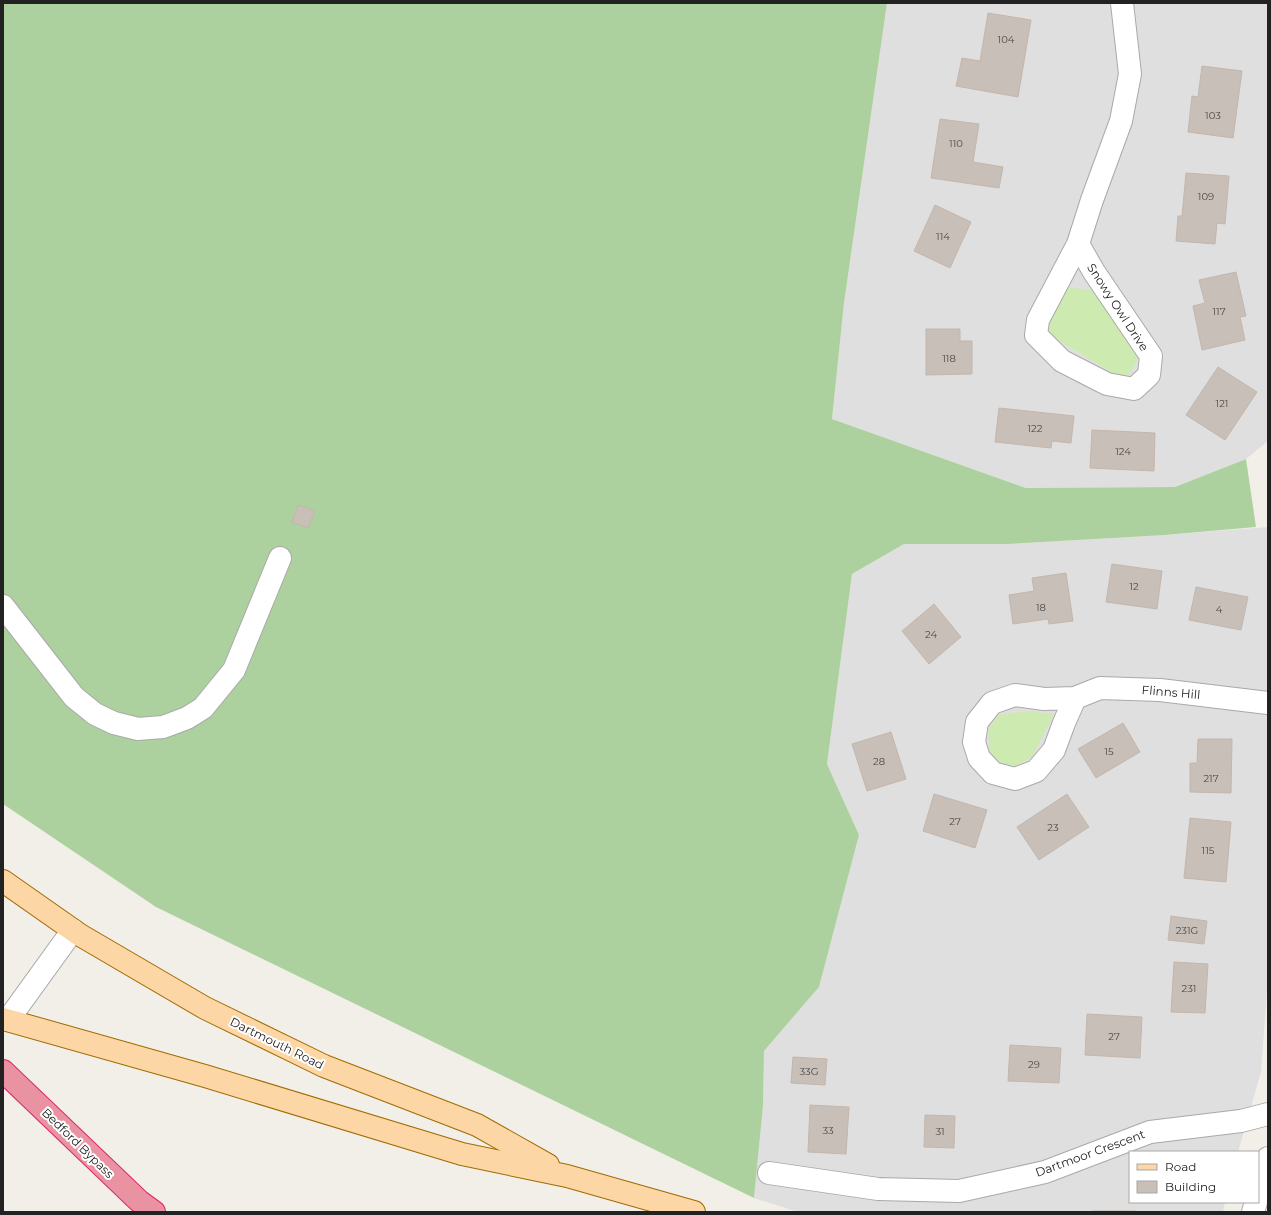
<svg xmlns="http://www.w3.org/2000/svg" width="1271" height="1215" viewBox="0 0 1271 1215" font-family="Montserrat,sans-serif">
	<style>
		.residential { fill: #e0dfdf }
		.grass { fill: #cdebb0 }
		.forest { fill: #add19e }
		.building { fill: #c7bfb8; stroke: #c4b6ab }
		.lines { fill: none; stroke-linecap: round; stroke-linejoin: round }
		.minor-casing { stroke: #a9a9a9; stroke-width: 24 }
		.major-casing { stroke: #a06b00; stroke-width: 24 }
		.highway-casing { stroke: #dc2a67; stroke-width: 24 }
		.minor { stroke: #fff; stroke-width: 22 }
		.major { stroke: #fcd6a4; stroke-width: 22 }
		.highway { stroke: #e892a2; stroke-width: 22 }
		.labels { text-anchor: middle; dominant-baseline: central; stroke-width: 4; stroke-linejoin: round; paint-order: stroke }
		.number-label { font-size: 10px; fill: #4b4948 }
		.street-label { font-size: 12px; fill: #222; stroke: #fff }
	</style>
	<rect width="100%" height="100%" fill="#f2efe9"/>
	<g class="residential">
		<path d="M887,3H1268V441L1246,459L1175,487L1026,488L832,419L844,303Z"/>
		<path d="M1268,527V977L1261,1072L1238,1152H1130V1202H1225L1223,1212H798L754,1198L763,1106L764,1051L819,987L859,835L827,764L852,574L904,544H1008L1165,535Z"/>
	</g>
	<g class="grass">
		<path d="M1064,287L1091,290L1132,341L1139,357L1132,370L1123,379L1044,332Z"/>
		<path d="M1029,711L1054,714L1032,757L1014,767L990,758L988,729L1000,714Z"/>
	</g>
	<path class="forest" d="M3,3H887L844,303L832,419L1026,488L1175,487L1246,459L1256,527L1165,535L1008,544H904L852,574L827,764L859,835L819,987L764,1051L763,1106L754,1198L156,907L3,804Z"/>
	<g class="building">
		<path d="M988,13L1031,20L1018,97L956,86L962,58L980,61Z"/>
		<path d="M1202,66L1242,71L1233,138L1188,132L1192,96L1198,97Z"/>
		<path d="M940,119L979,124L973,162L1003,167L999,188L931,178Z"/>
		<path d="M1186,173L1229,176L1225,224L1217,223L1215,244L1176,241L1178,216H1182Z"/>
		<path d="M935,205L971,222L950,268L914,251Z"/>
		<path d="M1236,272L1246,316L1240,317L1245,340L1202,350L1193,306L1205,303L1199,280Z"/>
		<path d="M926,329H960V341H972V374L926,375Z"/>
		<path d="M1218,367L1257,392L1225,440L1186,415Z"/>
		<path d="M999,408L1074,416L1071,443L1052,441L1051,448L995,442Z"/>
		<path d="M1092,430L1155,433L1154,471L1090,468Z"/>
		<path d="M298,505L315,511L308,528L292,522Z"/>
		<path d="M1112,564L1162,571L1157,609L1106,602Z"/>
		<path d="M1066,573L1073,621L1049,624L1048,619L1013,624L1009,595L1034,591L1032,578Z"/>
		<path d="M1196,587L1248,597L1241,630L1189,620Z"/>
		<path d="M934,604L961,637L929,664L902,631Z"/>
		<path d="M1123,723L1140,752L1096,778L1078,749Z"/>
		<path d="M891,732L906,779L867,791L852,744Z"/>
		<path d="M1198,739H1232L1231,793L1190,792V763H1197Z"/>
		<path d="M934,794L987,810L975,848L923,831Z"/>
		<path d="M1067,794L1089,827L1039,860L1017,827Z"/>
		<path d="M1190,818L1231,822L1226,882L1184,878Z"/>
		<path d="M1171,916L1207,921L1204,944L1168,940Z"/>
		<path d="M1174,962L1208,964L1205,1013L1171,1012Z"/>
		<path d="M1087,1014L1142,1017L1140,1058L1085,1055Z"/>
		<path d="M1010,1045L1061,1048L1059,1083L1008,1081Z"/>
		<path d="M793,1057L827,1059L825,1085L791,1083Z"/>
		<path d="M810,1105L849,1107L846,1154L808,1152Z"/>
		<path d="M925,1115L955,1116L954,1148L924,1147Z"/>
		<rect x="1093" y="1211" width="42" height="1"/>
	</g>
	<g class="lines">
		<defs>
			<g id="minor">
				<path d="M1078,244L1094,272L1151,356L1149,375L1134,389L1107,384L1062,361L1036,335L1038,320L1078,244L1092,200L1121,121L1130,74L1122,3"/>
				<path d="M3,606L74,697L95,714L114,723L138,729L163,727L187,718L203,708L234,670L280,558"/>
				<path d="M1075,698L1064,723L1054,750L1036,771L1015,779L993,773L979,758L974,742L977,722L992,703L1015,695L1044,699L1075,698L1100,688L1160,690L1268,703"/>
				<path d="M8,1020L73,930"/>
				<path d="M769,1173L878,1189L959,1191L1045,1172L1150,1132L1241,1121L1268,1114"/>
				<path d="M1258,1194L1268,1158"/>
				<path d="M1253,1212L1256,1202"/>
			</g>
			<g id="major">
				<path d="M3,881L80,935L205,1008L324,1066L477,1125L548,1165"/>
				<path d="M3,1019L205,1076L462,1154L567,1176L694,1212"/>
			</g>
			<path id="highway" d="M3,1071L139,1201L154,1212"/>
		</defs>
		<use href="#minor" class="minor-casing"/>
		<use href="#major" class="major-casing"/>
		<use href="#highway" class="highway-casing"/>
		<use href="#minor" class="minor"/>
		<use href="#major" class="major"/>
		<use href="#highway" class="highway"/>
	</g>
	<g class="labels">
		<g class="number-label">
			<text x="1006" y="39">104</text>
			<text x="1213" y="115">103</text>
			<text x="956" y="143">110</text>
			<text x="1206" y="196">109</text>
			<text x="943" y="236">114</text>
			<text x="1219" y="311">117</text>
			<text x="949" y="358">118</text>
			<text x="1222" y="403">121</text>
			<text x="1035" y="428">122</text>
			<text x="1123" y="451">124</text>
			<text x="1134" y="586">12</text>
			<text x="1041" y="607">18</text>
			<text x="1219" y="609">4</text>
			<text x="931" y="634">24</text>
			<text x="1109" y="751">15</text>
			<text x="879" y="761">28</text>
			<text x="1211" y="778">217</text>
			<text x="955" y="821">27</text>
			<text x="1053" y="827">23</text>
			<text x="1208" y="850">115</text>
			<text x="1187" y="930">231G</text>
			<text x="1189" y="988">231</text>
			<text x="1114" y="1036">27</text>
			<text x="1034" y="1064">29</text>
			<text x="809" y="1071">33G</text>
			<text x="828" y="1130">33</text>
			<text x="940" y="1131">31</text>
		</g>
		<g class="street-label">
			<text transform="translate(1118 307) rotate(57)">Snowy Owl Drive</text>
			<text transform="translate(1171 692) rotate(5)">Flinns Hill</text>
			<text transform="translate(277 1043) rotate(26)">Dartmouth Road</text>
			<text transform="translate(78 1143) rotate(44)">Bedford Bypass</text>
			<text transform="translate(1090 1153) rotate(-20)">Dartmoor Crescent</text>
		</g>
	</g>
	<rect width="1271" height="1215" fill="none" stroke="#222222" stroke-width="8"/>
	<rect x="1129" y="1151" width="130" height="52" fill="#ffffff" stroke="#a7a7a7"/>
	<rect x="1137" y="1164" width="20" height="6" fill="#fcd6a4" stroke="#a7a7a7"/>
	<text x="1165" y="1171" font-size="12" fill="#222222">Road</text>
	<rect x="1137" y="1181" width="20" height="12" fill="#c7bfb8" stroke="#a7a7a7"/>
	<text x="1165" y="1191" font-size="12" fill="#222222">Building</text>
</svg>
